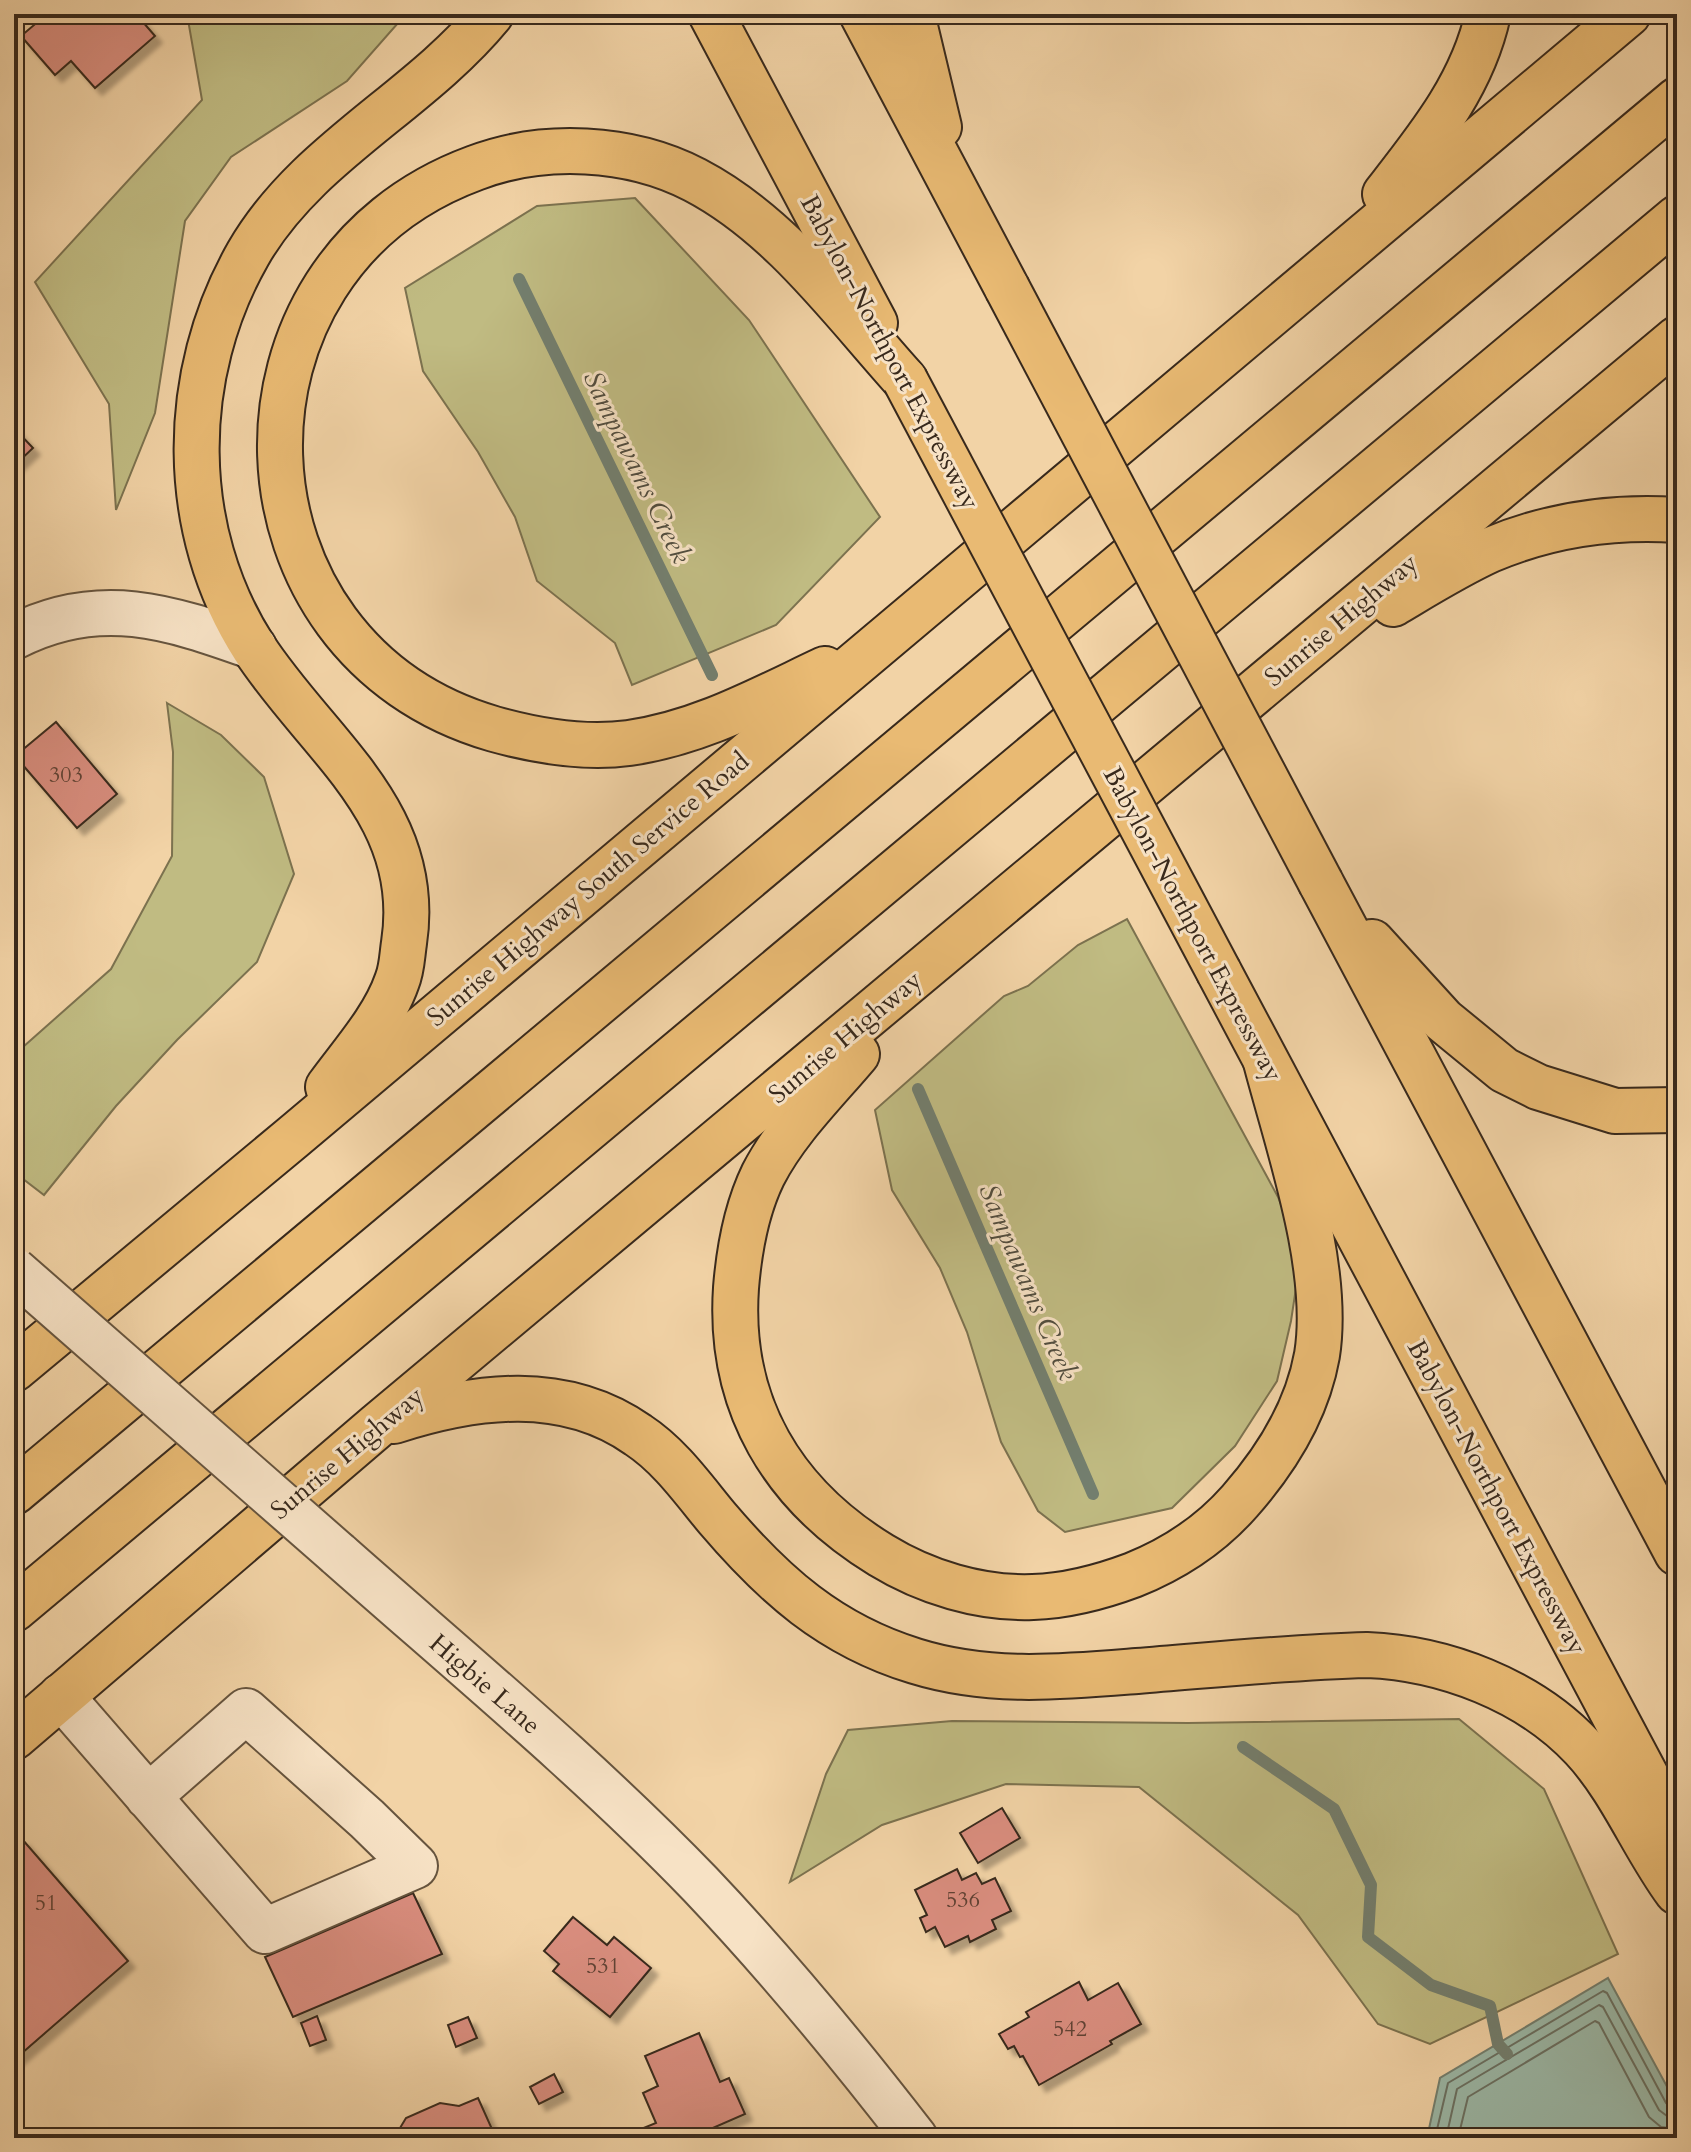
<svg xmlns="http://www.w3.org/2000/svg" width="1691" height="2152" viewBox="0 0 1691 2152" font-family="Cardo,serif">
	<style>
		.green { fill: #c0bb82; stroke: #7c724f; stroke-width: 2 }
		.water { fill: #9bb8a7; stroke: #737f6f; stroke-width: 2 }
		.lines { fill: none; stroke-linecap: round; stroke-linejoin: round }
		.shore { stroke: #6a7062; stroke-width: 2 }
		.stream { stroke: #737f6f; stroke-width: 12 }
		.building { fill: #d98d7e; stroke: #38291c; stroke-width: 2; filter: url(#shadow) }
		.minor-casing { stroke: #66543e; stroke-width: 48 }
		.major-casing { stroke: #38291c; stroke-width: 48 }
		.highway-casing { stroke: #38291c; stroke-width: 48 }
		.minor { stroke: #f7e2c5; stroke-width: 44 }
		.major { stroke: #e9ba73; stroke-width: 44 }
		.highway { stroke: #e9ba73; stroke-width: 44 }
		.minor-bridge-casing { stroke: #66543e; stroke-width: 48; stroke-linecap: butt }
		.major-bridge-casing { stroke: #38291c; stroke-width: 48; stroke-linecap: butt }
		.minor-bridge { stroke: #f7e2c5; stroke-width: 44 }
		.major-bridge { stroke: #e9ba73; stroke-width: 44 }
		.labels { text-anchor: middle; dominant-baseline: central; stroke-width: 6; stroke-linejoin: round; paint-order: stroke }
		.number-label { font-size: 22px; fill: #604234 }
		.street-label { font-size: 26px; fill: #38291c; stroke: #f7e2c5 }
		.water-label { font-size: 28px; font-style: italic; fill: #514d3f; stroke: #f7e2c5 }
	</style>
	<defs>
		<filter id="shadow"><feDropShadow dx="7" dy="7" stdDeviation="2" flood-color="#0004"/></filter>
	</defs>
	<rect width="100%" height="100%" fill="#f2d3a6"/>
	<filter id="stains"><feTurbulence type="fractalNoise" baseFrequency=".0025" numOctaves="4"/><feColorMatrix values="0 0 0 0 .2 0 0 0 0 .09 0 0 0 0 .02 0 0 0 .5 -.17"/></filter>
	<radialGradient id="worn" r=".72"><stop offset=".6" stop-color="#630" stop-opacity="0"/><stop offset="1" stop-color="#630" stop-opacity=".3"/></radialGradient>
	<g class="green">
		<path d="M187,14H406L347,81L231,157L185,221L155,413L116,510L109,404L35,282L202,100Z"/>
		<path d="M635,198L749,320L880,517L776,625L632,685L615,643L537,581L515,517L478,452L423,371L405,288L537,206Z"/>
		<path d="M167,703L221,735L264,777L294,874L257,962L177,1040L116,1106L44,1195L14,1172V1055L111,969L172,856L173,752Z"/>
		<path d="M1127,919L1278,1197L1301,1255L1291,1321L1277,1381L1235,1446L1172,1508L1065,1532L1038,1511L1001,1442L967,1332L940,1268L892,1190L875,1110L1004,996L1028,986L1078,945Z"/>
		<path d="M1459,1719L1544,1789L1618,1954L1430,2044L1378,2024L1298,1915L1139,1787L1006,1784L882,1825L790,1882L826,1774L848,1730L952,1721L1188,1723Z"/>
	</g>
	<path class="water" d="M1608,1978L1677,2105V2138H1427L1440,2078Z"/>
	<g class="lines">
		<g class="shore">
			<path d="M1435,2138L1448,2083L1603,1991L1607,1993L1666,2103L1677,2107"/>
			<path d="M1446,2138L1457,2089L1599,2005L1603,2007L1659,2110L1667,2116L1677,2117"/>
			<path d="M1458,2138L1468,2097L1595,2021L1599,2023L1649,2117L1661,2127L1677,2129"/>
		</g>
		<g class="stream">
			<path d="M519,279L712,675"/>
			<path d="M918,1089L1093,1494"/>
			<path d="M1243,1747L1334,1809L1371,1885L1368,1937L1431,1985L1490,2006L1498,2044L1507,2054"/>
		</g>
	</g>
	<g class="building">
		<path d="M47,14H136L155,36L95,88L71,61L55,75L21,36Z"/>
		<path d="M14,428L33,448L14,466Z"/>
		<path d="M56,722L117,794L77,828L15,756Z"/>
		<path d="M1002,1808L1020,1838L978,1863L960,1833Z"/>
		<path d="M22,1839L128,1961L14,2060V1846Z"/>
		<path d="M957,1869L962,1880L976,1873L982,1884L995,1878L1011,1911L992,1920L996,1929L970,1942L968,1936L945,1947L935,1927L926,1932L920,1918L927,1915L915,1890Z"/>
		<path d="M413,1893L442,1954L293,2017L265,1957Z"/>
		<path d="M573,1917L607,1945L614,1937L651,1968L610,2017L553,1971L559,1964L544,1951Z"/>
		<path d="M1079,1982L1088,2000L1118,1983L1141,2024L1110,2041L1112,2044L1039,2085L1023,2056L1020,2057L1014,2046L1008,2049L999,2034L1029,2017L1026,2012Z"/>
		<path d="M317,2016L326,2040L310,2046L301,2023Z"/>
		<path d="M468,2017L477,2038L456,2047L448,2025Z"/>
		<path d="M699,2033L720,2082L729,2078L745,2114L690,2138H645L641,2129L656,2123L643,2093L658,2086L645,2056Z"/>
		<path d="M554,2074L563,2092L539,2104L530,2087Z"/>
		<path d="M478,2098L496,2138H399L397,2133L406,2118L440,2103L459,2106Z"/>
	</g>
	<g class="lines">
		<defs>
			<g id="minor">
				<path d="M14,637C99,593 170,617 254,647"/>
				<path d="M338,1554C460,1662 587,1767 700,1884C777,1965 847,2050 915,2138"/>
				<path d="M61,1696L265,1931L415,1866L367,1819L246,1711L148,1797"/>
			</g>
			<g id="major">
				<path d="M711,14L875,323"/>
				<path d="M862,14L1007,288"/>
				<path d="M912,14L939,127"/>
				<path d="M1385,194C1428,139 1473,84 1488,14"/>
				<path d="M1393,604C1425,585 1457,565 1490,550C1549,525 1614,516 1677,520"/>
				<path d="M825,669C761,699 700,733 629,743C584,749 537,741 494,729C218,649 206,267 475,168C543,142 630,146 695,180C781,225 841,309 905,380"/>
				<path d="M1321,883L1677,1553"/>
				<path d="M1372,942L1443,1020L1504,1070L1538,1087L1615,1111L1677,1110"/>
				<path d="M1219,972L1677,1834"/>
				<path d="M857,1054C825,1092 786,1130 763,1175C747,1208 739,1251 736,1288C728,1405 783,1495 881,1555C925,1582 980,1599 1033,1597C1067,1596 1101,1587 1133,1575C1173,1559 1211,1534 1240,1501C1277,1459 1307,1411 1317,1355C1331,1268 1288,1146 1266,1062"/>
				<path d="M328,1087C352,1054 384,1019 397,981C402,969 402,956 404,943C424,813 317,745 254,648C178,530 179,375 248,254C306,153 418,103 491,14"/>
				<path d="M14,1369L292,1138L1628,14"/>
				<path d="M394,1421C475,1395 564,1383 638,1435C670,1456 693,1489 717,1518C774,1585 830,1635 915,1661C989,1684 1062,1677 1137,1671C1214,1665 1291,1657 1367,1655C1444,1658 1529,1690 1583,1748C1622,1790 1643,1846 1677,1892"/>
				<path d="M14,1737L377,1426L1677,339"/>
			</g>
			<g id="highway">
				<path d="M14,1492L1677,100"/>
				<path d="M14,1609L1677,218"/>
			</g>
		</defs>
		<use href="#minor" class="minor-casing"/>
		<use href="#major" class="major-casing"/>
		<use href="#highway" class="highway-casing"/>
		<use href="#minor" class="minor"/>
		<use href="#major" class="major"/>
		<use href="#highway" class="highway"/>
		<defs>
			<path id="minor-bridge" d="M14,1270L338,1554"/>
			<g id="major-bridge">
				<path d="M1007,288L1321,883"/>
				<path d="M905,380L1219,972"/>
			</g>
		</defs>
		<use href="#minor-bridge" class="minor-bridge-casing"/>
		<use href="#major-bridge" class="major-bridge-casing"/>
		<use href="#minor-bridge" class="minor-bridge"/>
		<use href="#major-bridge" class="major-bridge"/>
	</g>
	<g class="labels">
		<g class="number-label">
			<text x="66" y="775">303</text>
			<text x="963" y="1900">536</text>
			<text x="46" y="1903">51</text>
			<text x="603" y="1966">531</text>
			<text x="1070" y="2029">542</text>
		</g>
		<g class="street-label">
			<text transform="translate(890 352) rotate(62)">Babylon-Northport Expressway</text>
			<text transform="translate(1341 620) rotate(-40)">Sunrise Highway</text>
			<text transform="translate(588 889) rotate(-40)">Sunrise Highway South Service Road</text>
			<text transform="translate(1193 924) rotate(62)">Babylon-Northport Expressway</text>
			<text transform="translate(845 1037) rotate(-40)">Sunrise Highway</text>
			<text transform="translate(347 1453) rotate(-40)">Sunrise Highway</text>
			<text transform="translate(1497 1497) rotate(62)">Babylon-Northport Expressway</text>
			<text transform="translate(485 1684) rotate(41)">Higbie Lane</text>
		</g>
		<g class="water-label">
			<text transform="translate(637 467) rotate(64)">Sampawams Creek</text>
			<text transform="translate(1028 1282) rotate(67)">Sampawams Creek</text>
		</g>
	</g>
	<rect width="1691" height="2152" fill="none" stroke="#f2d3a6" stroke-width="48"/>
	<rect x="16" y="16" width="1659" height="2120" fill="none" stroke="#38291c" stroke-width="4"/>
	<rect x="24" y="24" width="1643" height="2104" fill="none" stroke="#38291c" stroke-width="2"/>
	<rect width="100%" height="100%" filter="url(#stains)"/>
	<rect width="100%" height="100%" fill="url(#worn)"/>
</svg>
